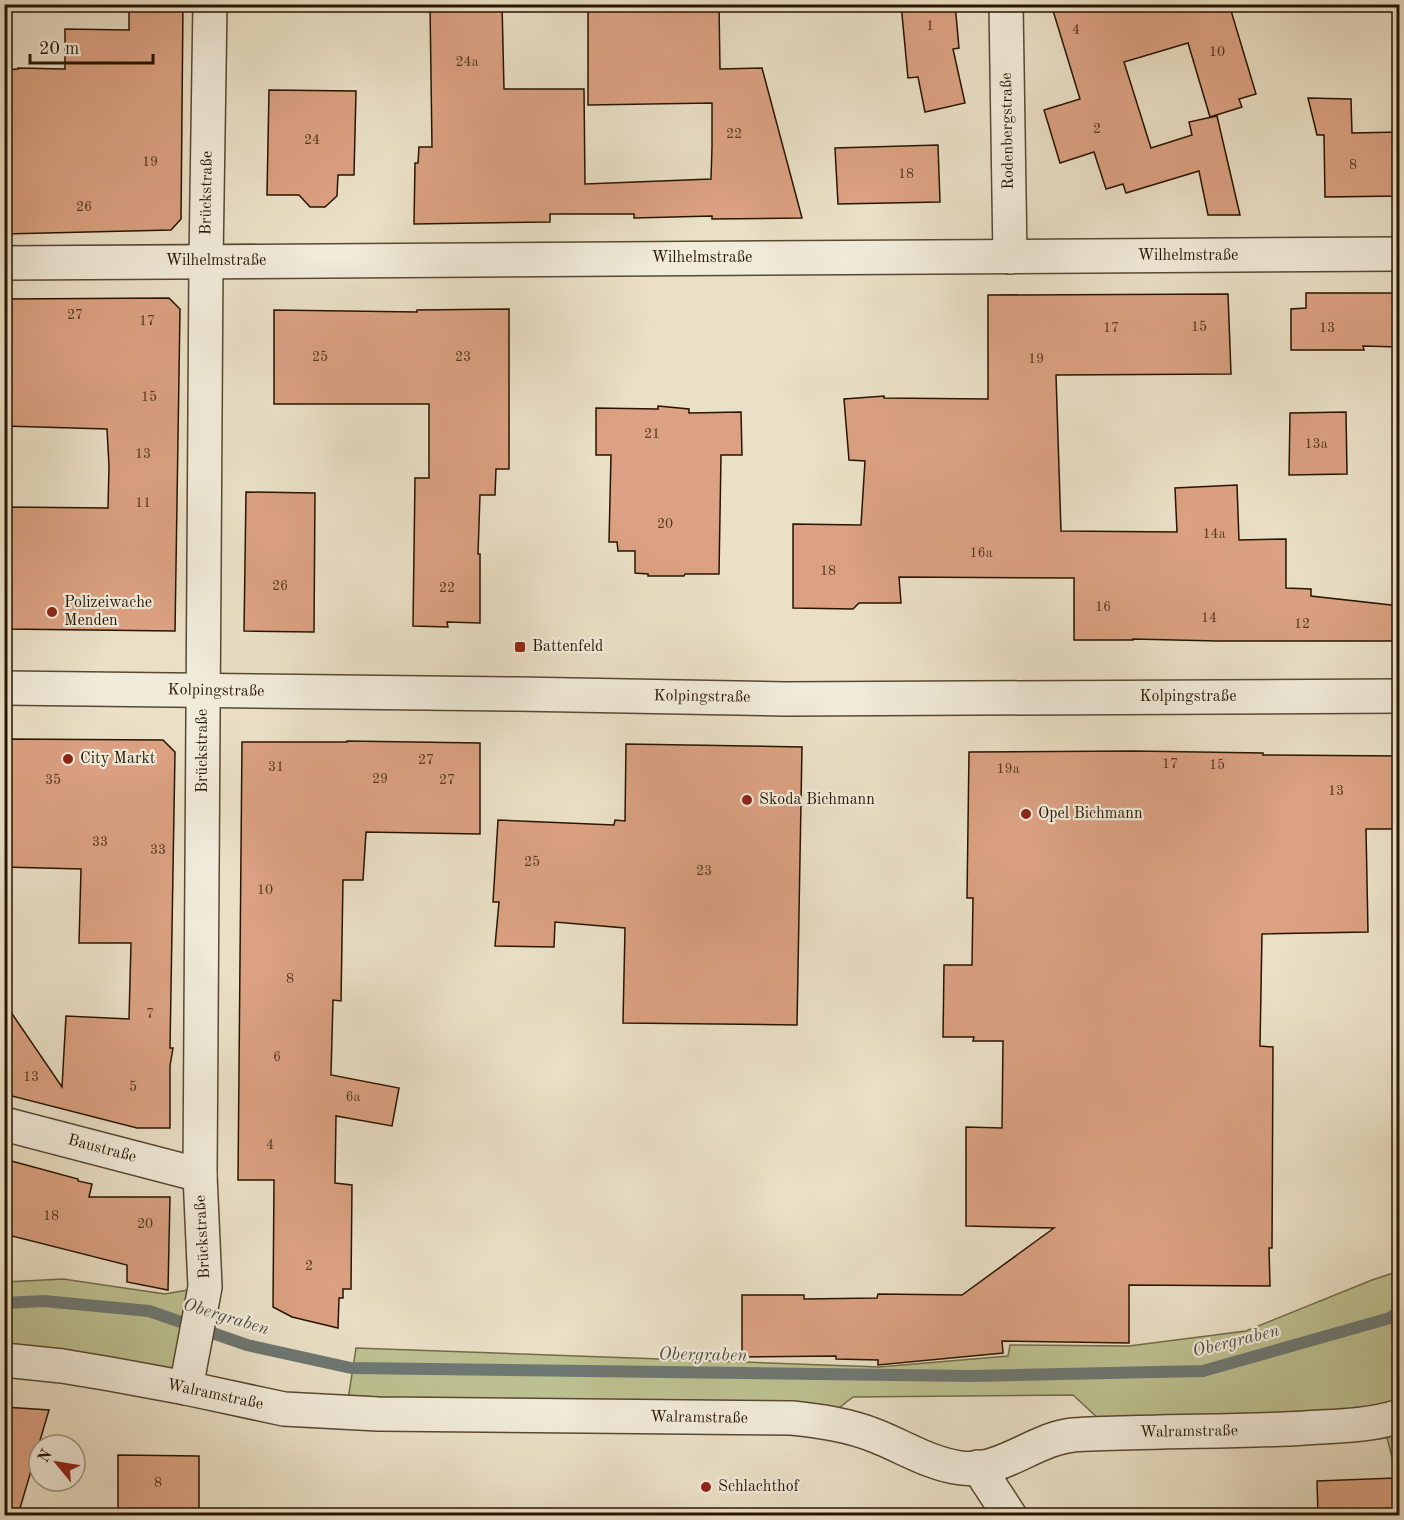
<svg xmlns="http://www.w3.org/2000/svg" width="1404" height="1520" viewBox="0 0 1404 1520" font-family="'Old Standard TT',serif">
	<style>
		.green { fill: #bdc191; stroke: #726b48; stroke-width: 1.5 }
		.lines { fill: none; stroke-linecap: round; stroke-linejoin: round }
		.stream { stroke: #6e7873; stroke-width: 12 }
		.building { fill: #dba182; stroke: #271500; stroke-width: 1.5 }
		.street-casing { stroke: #584832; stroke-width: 36 }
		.street { stroke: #f1ebda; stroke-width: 33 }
		.poi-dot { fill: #8f2418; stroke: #f1ebda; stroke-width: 2 }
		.labels { text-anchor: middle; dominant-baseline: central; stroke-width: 4.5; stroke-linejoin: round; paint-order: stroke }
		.number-label { font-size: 14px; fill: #543820 }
		.street-label { font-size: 16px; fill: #271500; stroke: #f1ebda }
		.poi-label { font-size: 16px; fill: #271500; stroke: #f1ebda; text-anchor: start }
		.water-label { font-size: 18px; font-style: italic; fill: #504f43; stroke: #f1ebda }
	</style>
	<rect width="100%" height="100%" fill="#eae0c6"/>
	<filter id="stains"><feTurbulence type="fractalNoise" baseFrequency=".00333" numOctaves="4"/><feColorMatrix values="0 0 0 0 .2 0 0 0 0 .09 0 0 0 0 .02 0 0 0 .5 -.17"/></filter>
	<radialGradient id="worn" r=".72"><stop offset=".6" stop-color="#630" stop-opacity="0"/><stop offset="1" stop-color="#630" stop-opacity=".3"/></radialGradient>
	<g class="green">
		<path d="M1399,1271V1484L1383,1422L1114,1433L1073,1395L853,1397L825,1419L346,1413L356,1348L879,1367L1008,1356L1010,1345L1129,1346L1246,1331L1372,1280Z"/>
		<path d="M63,1279L165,1294L205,1287L186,1388L5,1362V1282Z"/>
	</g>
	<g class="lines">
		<path class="stream" d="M4,1303L44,1301L149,1311L247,1345L351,1368L971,1376L1203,1371L1390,1318L1400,1311"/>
	</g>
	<g class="building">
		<path d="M129,4H183L181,219L171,230L4,234V70L18,69V68L65,69V29L129,30Z"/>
		<path d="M430,4H502L504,89H584L585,184L711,179L712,147V103L588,105V4H719L720,69L762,68L802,218L712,219V216L634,218V214H550V222L414,224L415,163H418L419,147H432Z"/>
		<path d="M901,4H955L959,48L953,49L965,103L925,112L918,77L908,78Z"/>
		<path d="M1051,4H1229L1256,94L1239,99L1242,107L1210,117L1188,43L1124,62L1151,148L1192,135L1189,122L1217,116L1240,215H1208L1199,171L1126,193L1123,184L1106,189L1094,152L1060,163L1044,110L1080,99Z"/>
		<path d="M269,90L356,91L354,175H338L337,196L325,207H310L299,195H267Z"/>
		<path d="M1308,98L1351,99L1352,133L1400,132V196L1325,197L1324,135H1317Z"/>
		<path d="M938,145L940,202L838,204L835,148Z"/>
		<path d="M1306,293H1400V347L1363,346L1364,350H1291V309L1306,308Z"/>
		<path d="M1228,294L1231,374L1056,375L1061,531L1177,532L1175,488L1237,485L1239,540L1286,539V588L1311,589V596L1400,606V641H1217L1133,639V640H1074V578L899,577L901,603H859L853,609L793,608V524L861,525L865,461L849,460L844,399L884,396V398L988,399V295Z"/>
		<path d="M169,298L180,309L175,631L4,629V507L108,508L109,466L107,429L4,426V299Z"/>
		<path d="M509,309V469H496L495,495H480L478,554H480V623L447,622L448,627L413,626L415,478H429V404H274V310L417,312V310Z"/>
		<path d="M658,406L689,409V413L741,412L742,455H721L719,574H685L684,576H648V574L635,573V551H618L617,542H609L611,455H596V408L658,409Z"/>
		<path d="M1346,412L1347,474L1289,475L1290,413Z"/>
		<path d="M246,492L315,493L314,632L244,631Z"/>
		<path d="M4,739L163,740L175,752L170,1048H173L170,1066V1128H137L4,1094V1002L62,1087L66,1016L129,1019L131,943H79L81,869L4,867Z"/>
		<path d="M347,741L480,743V834L366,832L363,880H343L341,1001L333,1000L331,1075L399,1088L392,1126L336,1116L335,1183L352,1185L351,1289H343V1298H339L338,1328L292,1317L273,1307L274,1180H238L242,742H347Z"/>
		<path d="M626,744L802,747L797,1025L623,1023L625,928L555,922L554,947L495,946L499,902H493L498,820L614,825L615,820L625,821Z"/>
		<path d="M1133,751L1263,753V755L1400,756V829H1366L1368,932L1262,934L1260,1046L1273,1047L1272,1248H1269L1270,1286L1129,1285V1343L1002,1341L1003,1353L878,1365V1360L836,1359V1356L742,1357V1295H804V1299L877,1298L878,1294L962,1295L1054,1228L966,1226V1127L1002,1128L1003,1041H973L974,1037H943L944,965H972L973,898H967L969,752Z"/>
		<path d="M4,1159L78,1179V1181L92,1184L89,1197H170L168,1290L127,1282V1265L4,1234Z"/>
		<path d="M4,1407L49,1410L18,1515H4Z"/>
		<path d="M118,1455L199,1456V1515H118Z"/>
		<path d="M1395,1478L1400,1504V1515H1318L1317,1481Z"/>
	</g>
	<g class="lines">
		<defs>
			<g id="street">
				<path d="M1006,4L1010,257"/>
				<path d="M4,263L1400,254"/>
				<path d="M4,688L517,694L786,699L1400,696"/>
				<path d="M4,1124L200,1175"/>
				<path d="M4,1360L62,1366L110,1374L186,1388L284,1409L378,1414L792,1418C820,1421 849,1425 876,1436C904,1447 930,1464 961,1468C1002,1473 1034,1439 1073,1435C1102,1433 1131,1433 1160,1432C1208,1431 1257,1431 1305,1428C1336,1426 1370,1426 1400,1416"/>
				<path d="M186,1388L205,1287L200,1175L206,261L210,4"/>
				<path d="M978,1467L1010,1516"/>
			</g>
		</defs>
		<use href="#street" class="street-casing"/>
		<use href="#street" class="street"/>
	</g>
	<g class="poi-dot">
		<circle cx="52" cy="612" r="6"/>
		<rect x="514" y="641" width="12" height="12" rx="3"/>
		<circle cx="68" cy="759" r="6"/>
		<circle cx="747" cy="800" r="6"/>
		<circle cx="1026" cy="814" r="6"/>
		<circle cx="706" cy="1487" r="6"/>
	</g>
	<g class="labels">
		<g class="number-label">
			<text x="930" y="26">1</text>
			<text x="1076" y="30">4</text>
			<text x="1217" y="52">10</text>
			<text x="467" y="62">24a</text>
			<text x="1097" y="129">2</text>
			<text x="734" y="134">22</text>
			<text x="312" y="140">24</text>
			<text x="150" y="162">19</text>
			<text x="1353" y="165">8</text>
			<text x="906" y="174">18</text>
			<text x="84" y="207">26</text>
			<text x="75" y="315">27</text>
			<text x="147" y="321">17</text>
			<text x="1199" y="327">15</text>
			<text x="1111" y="328">17</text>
			<text x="1327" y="328">13</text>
			<text x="320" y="357">25</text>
			<text x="463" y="357">23</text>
			<text x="1036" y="359">19</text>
			<text x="149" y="397">15</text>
			<text x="652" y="434">21</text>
			<text x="1316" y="444">13a</text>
			<text x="143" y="454">13</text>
			<text x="143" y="503">11</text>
			<text x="665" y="524">20</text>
			<text x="1214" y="534">14a</text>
			<text x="981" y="553">16a</text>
			<text x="828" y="571">18</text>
			<text x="280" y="586">26</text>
			<text x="447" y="588">22</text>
			<text x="1103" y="607">16</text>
			<text x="1209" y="618">14</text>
			<text x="1302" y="624">12</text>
			<text x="426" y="760">27</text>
			<text x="1170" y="764">17</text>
			<text x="1217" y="765">15</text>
			<text x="276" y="767">31</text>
			<text x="1008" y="769">19a</text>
			<text x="380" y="779">29</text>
			<text x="53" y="780">35</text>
			<text x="447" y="780">27</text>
			<text x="1336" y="791">13</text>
			<text x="100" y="842">33</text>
			<text x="158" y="850">33</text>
			<text x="532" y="862">25</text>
			<text x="704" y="871">23</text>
			<text x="265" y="890">10</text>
			<text x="290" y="979">8</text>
			<text x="150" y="1014">7</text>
			<text x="277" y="1057">6</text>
			<text x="31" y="1077">13</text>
			<text x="133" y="1087">5</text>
			<text x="353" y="1097">6a</text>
			<text x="270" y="1145">4</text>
			<text x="51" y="1216">18</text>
			<text x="145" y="1224">20</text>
			<text x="309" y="1266">2</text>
			<text x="158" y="1483">8</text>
		</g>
		<g class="street-label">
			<text transform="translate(1008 131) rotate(-91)">Rodenbergstraße</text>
			<text transform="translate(207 193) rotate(-89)">Brückstraße</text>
			<text x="1188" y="256">Wilhelmstraße</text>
			<text x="702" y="258">Wilhelmstraße</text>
			<text x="216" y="261">Wilhelmstraße</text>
			<text transform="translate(216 691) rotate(1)">Kolpingstraße</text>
			<text transform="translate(702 697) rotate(1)">Kolpingstraße</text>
			<text x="1188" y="697">Kolpingstraße</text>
			<text transform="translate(203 751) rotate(-90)">Brückstraße</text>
			<text transform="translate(102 1149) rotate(15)">Baustraße</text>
			<text transform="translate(203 1237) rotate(-93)">Brückstraße</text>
			<text transform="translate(215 1395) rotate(12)">Walramstraße</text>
			<text transform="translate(699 1418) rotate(1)">Walramstraße</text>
			<text transform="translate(1189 1432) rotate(-1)">Walramstraße</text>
		</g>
		<g class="poi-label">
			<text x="64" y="603">Polizeiwache<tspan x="64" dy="18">Menden</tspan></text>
			<text x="532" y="647">Battenfeld</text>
			<text x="80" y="759">City Markt</text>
			<text x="759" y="800">Skoda Bichmann</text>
			<text x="1038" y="814">Opel Bichmann</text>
			<text x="718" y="1487">Schlachthof</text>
		</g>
		<g class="water-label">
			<text transform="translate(226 1317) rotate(17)">Obergraben</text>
			<text transform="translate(1236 1341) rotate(-14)">Obergraben</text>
			<text transform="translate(703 1355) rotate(1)">Obergraben</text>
		</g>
	</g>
	<rect width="1404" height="1520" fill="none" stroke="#eae0c6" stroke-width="24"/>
	<rect x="6" y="6" width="1392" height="1508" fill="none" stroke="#271500" stroke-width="3"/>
	<rect x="12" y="12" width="1380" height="1496" fill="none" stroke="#271500" stroke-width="1.5"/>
	<g transform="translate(57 1463) rotate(300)"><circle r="28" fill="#f1ebda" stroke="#a09583" stroke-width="1.5"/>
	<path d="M0-4.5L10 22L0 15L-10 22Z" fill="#8f2418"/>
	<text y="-9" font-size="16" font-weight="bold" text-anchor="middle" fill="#271500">N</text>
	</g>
	<path d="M30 54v9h123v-9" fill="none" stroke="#271500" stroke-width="3"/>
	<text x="39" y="54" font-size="18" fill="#271500" stroke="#f1ebda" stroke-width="4.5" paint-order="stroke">20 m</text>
	<rect width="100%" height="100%" filter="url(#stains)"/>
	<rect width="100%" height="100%" fill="url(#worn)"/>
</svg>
